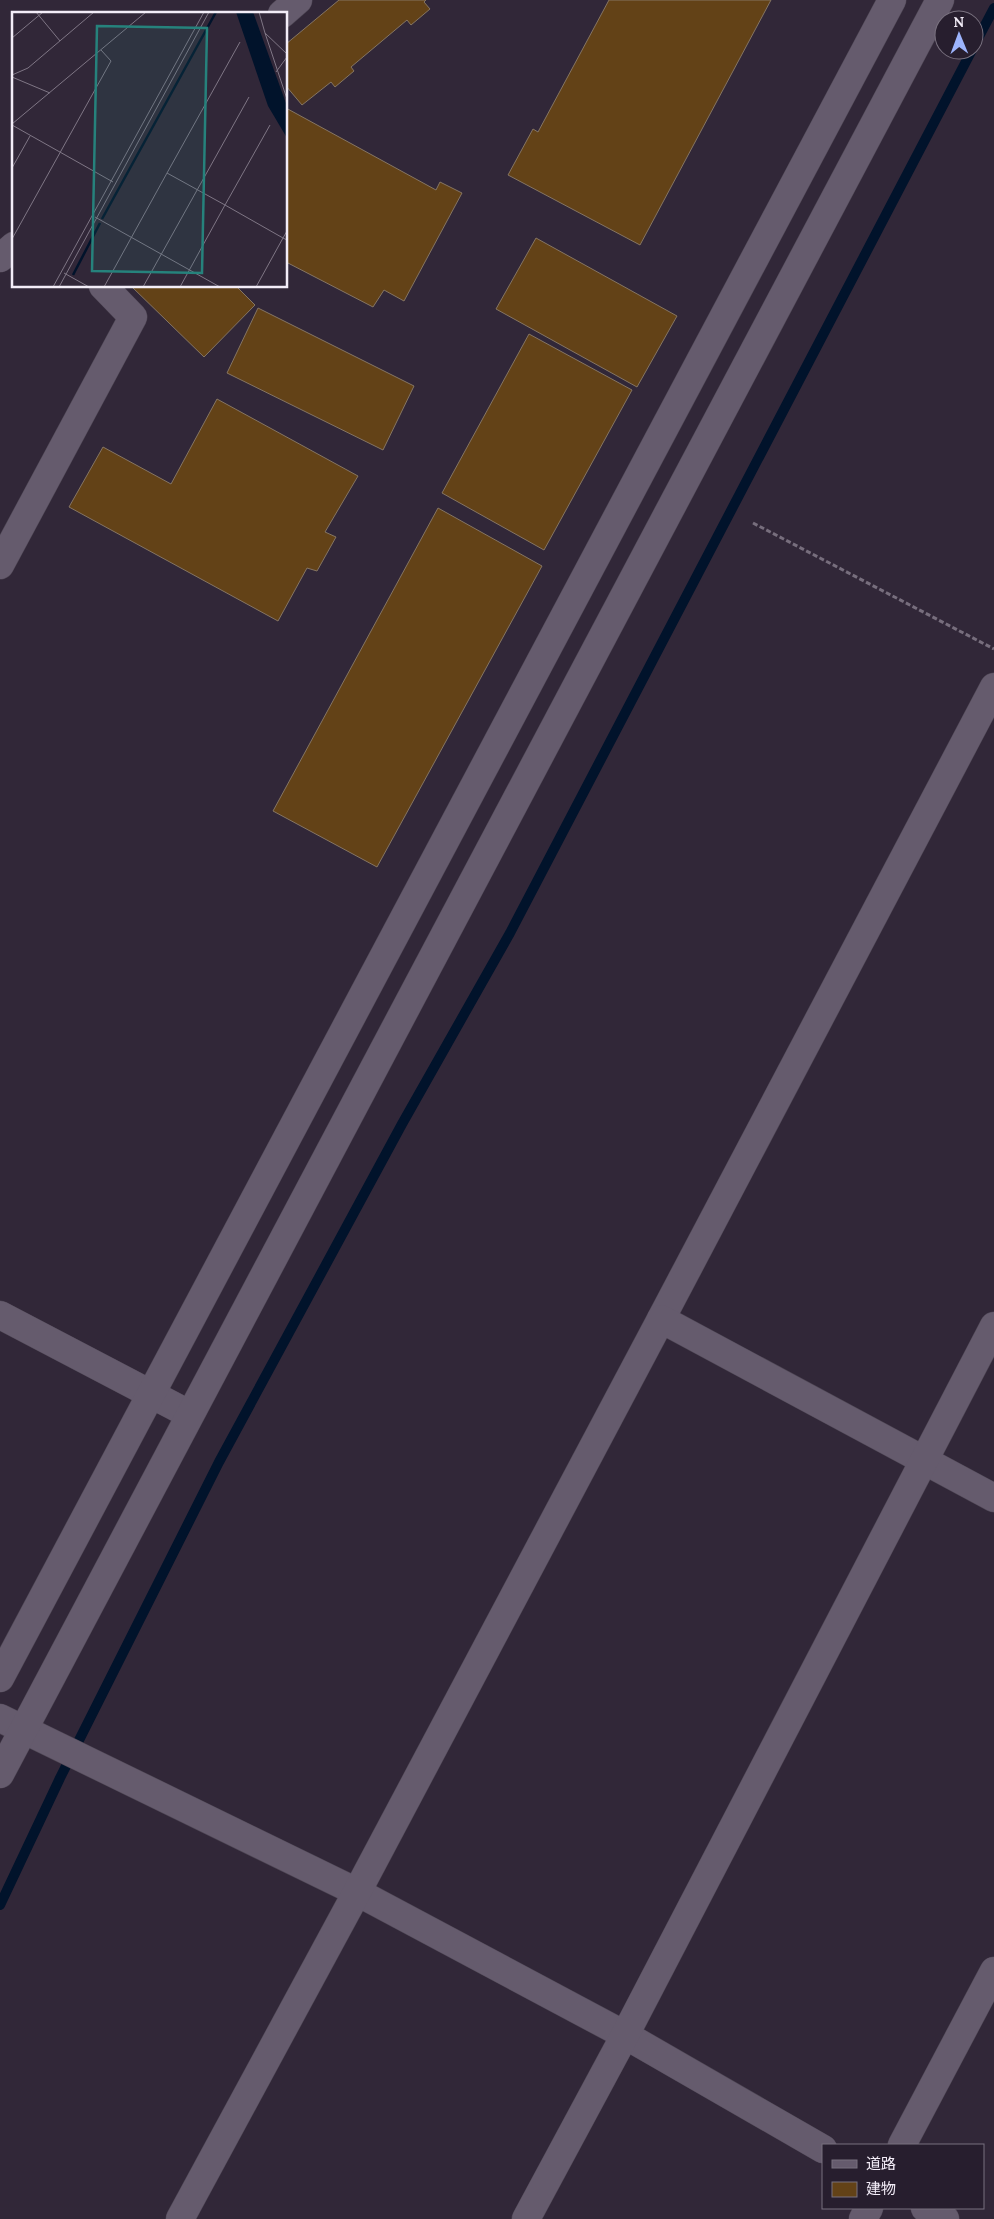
<svg xmlns="http://www.w3.org/2000/svg" width="994" height="2219" viewBox="0 0 994 2219" font-family="Lora,'Noto Sans JP',serif">
	<style>
		.lines { fill: none; stroke-linecap: round; stroke-linejoin: round }
		.stream { stroke: #01132b; stroke-width: 10 }
		.building { fill: #634217; stroke: #857563 }
		.street-casing { stroke: #4d4553; stroke-width: 29 }
		.secondary-casing { stroke: #4d4553; stroke-width: 29 }
		.path { stroke: #776e7d; stroke-width: 3; stroke-dasharray: 5 2.5; stroke-linecap: butt }
		.street { stroke: #655b6d; stroke-width: 28 }
		.secondary { stroke: #655b6d; stroke-width: 28 }
		.inset-river { fill: none; stroke: #01132b; stroke-width: 2.5 }
		.inset-road { fill: none; stroke: #7f7685; stroke-width: 1 }
		.view { fill: #26827c; fill-opacity: 0.15; stroke: #26827c; stroke-width: 2.5 }
		.inset-edge { fill: none; stroke: #f3edf8; stroke-width: 2.5 }
	</style>
	<rect width="100%" height="100%" fill="#312738"/>
	<g class="lines">
		<g class="stream">
			<path d="M974,46L994,8"/>
			<path d="M0,1905L60,1778L219,1462L402,1124L510,933L972,50"/>
		</g>
	</g>
	<g class="building">
		<path d="M339,0H426L424,2L430,9L411,25L407,20L351,67L354,71L335,87L331,82L302,105L286,86V44Z"/>
		<path d="M609,0H771L640,245L508,175L533,129L538,132Z"/>
		<path d="M286,108L436,190L440,182L462,193L404,301L384,290L373,307L286,262Z"/>
		<path d="M536,238L677,316L637,387L496,309Z"/>
		<path d="M131,286H236L255,305L204,357Z"/>
		<path d="M258,308L414,386L383,450L227,373Z"/>
		<path d="M529,334L632,390L544,550L442,493Z"/>
		<path d="M217,399L358,476L325,532L336,537L317,571L307,568L278,621L69,507L103,447L171,484Z"/>
		<path d="M438,508L542,566L377,867L273,811Z"/>
	</g>
	<g class="lines">
		<defs>
			<g id="street">
				<path d="M282,14L298,0"/>
				<path d="M0,258L14,246"/>
				<path d="M0,565L133,317L103,286"/>
				<path d="M0,1315L189,1414"/>
				<path d="M661,1319L994,687"/>
				<path d="M0,1718L357,1892L625,2035L823,2149"/>
				<path d="M902,2145L994,1971"/>
				<path d="M925,2208L945,2219"/>
				<path d="M180,2219L357,1892L661,1319L994,1498"/>
				<path d="M526,2219L625,2035L994,1326"/>
				<path d="M863,2219L869,2208"/>
			</g>
			<g id="secondary">
				<path d="M0,1678L892,0"/>
				<path d="M0,1774L940,0"/>
			</g>
		</defs>
		<use href="#street" class="street-casing"/>
		<use href="#secondary" class="secondary-casing"/>
		<path class="path" d="M753,523L994,649"/>
		<use href="#street" class="street"/>
		<use href="#secondary" class="secondary"/>
	</g>
	<g transform="translate(12 12)">
		<rect width="275" height="275" fill="#312738"/>
		<path d="M224,0H241L275,94V126L256,94Z" fill="#01132b"/>
		<path class="inset-river" d="M90,207L204,0M61,263L88,211"/>
		<path class="inset-road" d="M24,0L48,29M247,0L253,21L275,42M253,21L275,87M0,26L31,0M264,60L275,45M0,63L16,56L82,0M0,65L38,81M0,112L134,0M0,113L101,170M258,113L213,193L271,226L275,219M0,156L18,124M155,161L228,30M83,205L208,275M0,227L99,49L89,38M52,261L77,275M41,275L192,0M47,275L197,0M92,275L155,161L213,193L168,275M131,275L237,85M244,275L271,226L275,228"/>
		<path class="view" d="M85,14L195,16L190,261L80,259Z"/>
		<rect width="275" height="275" class="inset-edge"/>
	</g>
	<rect x="822" y="2144" width="162" height="65" fill="#271e2e" stroke="#79717f"/>
	<rect x="832" y="2160" width="25" height="8" fill="#655b6d" stroke="#79717f"/>
	<text x="866" y="2169" font-size="15" fill="#f3edf8">道路</text>
	<rect x="832" y="2182" width="25" height="15" fill="#634217" stroke="#79717f"/>
	<text x="866" y="2194" font-size="15" fill="#f3edf8">建物</text>
	<g transform="translate(959 35) rotate(359)"><circle r="24" fill="#271e2e" stroke="#79717f"/>
	<path d="M0-4L9 19L0 12L-9 19Z" fill="#9db4fd"/>
	<text y="-8" font-size="14" font-weight="bold" text-anchor="middle" fill="#f3edf8">N</text>
	</g>
</svg>
